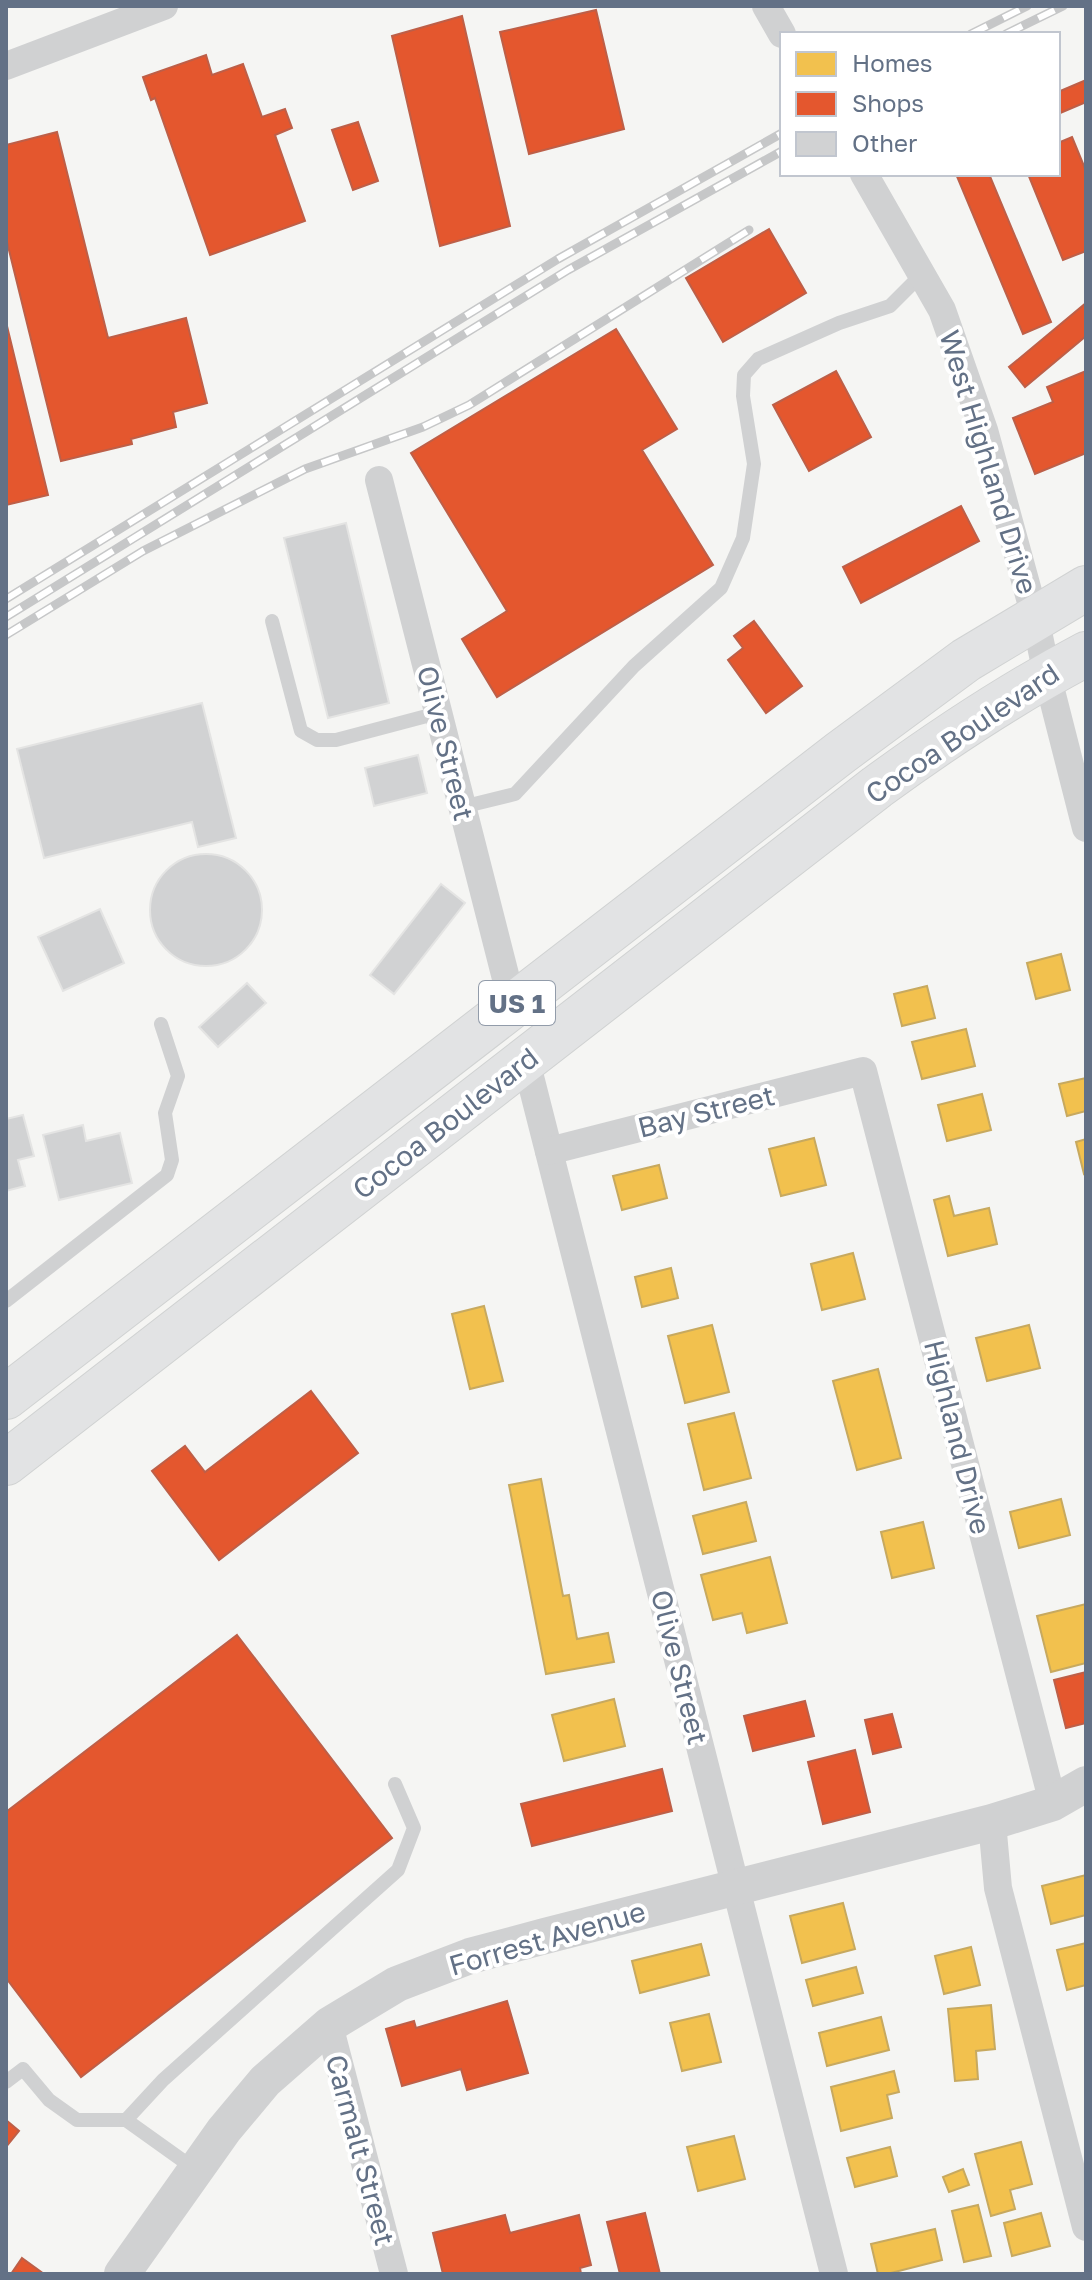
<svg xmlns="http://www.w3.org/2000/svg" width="1092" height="2280" viewBox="0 0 1092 2280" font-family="'Golos Text',sans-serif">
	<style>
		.homes { fill: #f2c14e; stroke: #c7a95f; stroke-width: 2 }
		.shops { fill: #e4572e; stroke: #bd5f48; stroke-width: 2 }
		.building { fill: #d1d2d3; stroke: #e4e4e3; stroke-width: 2 }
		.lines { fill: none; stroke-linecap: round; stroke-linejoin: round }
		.primary-casing { stroke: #d0d2d2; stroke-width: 46 }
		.service { stroke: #d0d1d2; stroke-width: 14 }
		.minor { stroke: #d0d1d2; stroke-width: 28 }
		.tertiary { stroke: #d0d1d2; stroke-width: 36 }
		.primary { stroke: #e2e3e4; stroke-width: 44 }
		.rail-casing { stroke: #c6c7c8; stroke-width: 9 }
		.rail { stroke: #fff; stroke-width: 6; stroke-dasharray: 18; stroke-linecap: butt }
		.labels { text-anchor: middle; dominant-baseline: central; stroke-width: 8; stroke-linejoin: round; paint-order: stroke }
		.shield { fill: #fff; stroke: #929caa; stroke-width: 2 }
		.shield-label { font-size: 26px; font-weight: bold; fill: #637186 }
		.street-label { font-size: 28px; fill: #637186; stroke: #fff }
	</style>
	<rect width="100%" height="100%" fill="#f5f5f3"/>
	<g class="homes">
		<path d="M1061,954L1070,990L1036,999L1027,963Z"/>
		<path d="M927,986L935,1018L902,1026L894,994Z"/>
		<path d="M966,1029L975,1066L922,1079L912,1042Z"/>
		<path d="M1086,1078V1111L1067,1116L1059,1084Z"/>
		<path d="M982,1094L991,1130L947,1141L938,1105Z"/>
		<path d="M814,1138L826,1185L781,1196L769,1149Z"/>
		<path d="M1086,1139V1173L1084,1174L1076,1142Z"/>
		<path d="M659,1165L667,1198L622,1210L613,1176Z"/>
		<path d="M949,1196L954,1216L989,1208L997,1244L948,1256L934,1200Z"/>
		<path d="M853,1253L865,1299L822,1310L811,1264Z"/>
		<path d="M671,1268L678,1298L642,1307L635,1277Z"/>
		<path d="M484,1306L503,1381L470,1389L452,1314Z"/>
		<path d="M712,1325L729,1392L685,1403L668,1336Z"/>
		<path d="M1029,1325L1040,1368L987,1381L976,1338Z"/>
		<path d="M878,1369L901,1458L857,1470L833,1381Z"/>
		<path d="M734,1413L751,1478L704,1490L688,1424Z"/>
		<path d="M541,1479L563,1596L569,1595L577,1639L608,1633L614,1662L546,1674L509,1485Z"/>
		<path d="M1061,1499L1070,1535L1019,1548L1010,1512Z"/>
		<path d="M746,1502L756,1541L703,1554L693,1516Z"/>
		<path d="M923,1522L934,1568L892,1578L881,1532Z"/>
		<path d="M770,1557L787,1623L747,1633L742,1613L713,1620L701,1575Z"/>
		<path d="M1086,1604V1663L1051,1672L1037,1616Z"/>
		<path d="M614,1699L625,1746L564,1761L552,1715Z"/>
		<path d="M1086,1875V1915L1051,1924L1042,1886Z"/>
		<path d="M843,1903L855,1949L802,1963L790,1916Z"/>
		<path d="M1086,1943V1985L1067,1990L1057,1950Z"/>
		<path d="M701,1944L709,1975L640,1993L632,1961Z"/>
		<path d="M971,1947L980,1985L944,1994L935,1956Z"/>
		<path d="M856,1967L863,1993L813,2006L806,1980Z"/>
		<path d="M991,2005L995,2049L976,2051L978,2079L955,2081L948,2009Z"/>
		<path d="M709,2014L721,2062L682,2071L670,2023Z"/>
		<path d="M881,2017L889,2050L827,2066L819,2033Z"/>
		<path d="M894,2071L899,2092L887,2095L892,2118L841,2131L831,2087Z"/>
		<path d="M734,2136L745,2179L698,2191L687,2147Z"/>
		<path d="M1021,2142L1032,2184L1010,2190L1015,2209L991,2216L975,2154Z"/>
		<path d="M890,2147L897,2176L855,2187L847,2158Z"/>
		<path d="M963,2169L969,2185L949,2192L943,2177Z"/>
		<path d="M978,2205L991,2256L964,2262L952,2211Z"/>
		<path d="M1041,2213L1050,2246L1012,2256L1004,2223Z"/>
		<path d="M935,2229L942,2260L887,2274H878L871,2244Z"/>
	</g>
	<g class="shops">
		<path d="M596,10L624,129L529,154L500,32Z"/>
		<path d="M462,16L510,226L440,246L392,36Z"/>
		<path d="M206,55L212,75L243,64L262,117L285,109L292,128L275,135L305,221L210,255L155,98L151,100L143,77Z"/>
		<path d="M1086,80V102L1058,114V92Z"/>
		<path d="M358,122L378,181L353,190L332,130Z"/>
		<path d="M57,132L108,338L186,318L207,403L173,412L176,427L131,439L132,444L61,461L6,238V145Z"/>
		<path d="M1072,137L1086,171V251L1063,260L1028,174H1058V143Z"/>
		<path d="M956,174H989L1051,322L1023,334Z"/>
		<path d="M769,229L806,293L723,342L686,278Z"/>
		<path d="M1086,303V336L1025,387L1009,367Z"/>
		<path d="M6,322L48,495L6,505Z"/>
		<path d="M616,329L677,429L642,450L713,565L497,697L462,639L507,611L411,453Z"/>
		<path d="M836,371L871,437L809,471L773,405Z"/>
		<path d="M1086,371V453L1035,474L1013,418L1053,402L1047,387Z"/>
		<path d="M961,506L979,541L861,603L843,567Z"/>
		<path d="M754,621L802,686L766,713L728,660L743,648L734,636Z"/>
		<path d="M311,1391L358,1453L219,1560L152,1471L185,1446L205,1472Z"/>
		<path d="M237,1635L392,1838L81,2077L6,1978V1812Z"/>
		<path d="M1086,1672V1723L1066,1728L1054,1680Z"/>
		<path d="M805,1701L814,1736L753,1751L744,1716Z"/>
		<path d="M892,1714L901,1747L873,1754L865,1720Z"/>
		<path d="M855,1750L870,1812L823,1824L808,1762Z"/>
		<path d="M662,1769L672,1811L532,1846L521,1804Z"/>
		<path d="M507,2001L528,2073L467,2090L461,2069L402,2086L386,2029L414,2021L416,2028Z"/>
		<path d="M6,2120L19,2131L6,2147Z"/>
		<path d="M645,2213L660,2274H620L607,2222Z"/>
		<path d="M505,2215L510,2233L579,2215L591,2265L580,2268L581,2274H443L433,2233Z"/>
		<path d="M22,2258L44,2274H11Z"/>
	</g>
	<g class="building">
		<path d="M346,523L389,703L328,718L284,538Z"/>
		<path d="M202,703L236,838L198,847L192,822L44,858L17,749Z"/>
		<path d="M418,755L427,793L374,806L365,768Z"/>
		<circle cx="206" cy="910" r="56"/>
		<path d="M441,884L465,903L394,994L370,975Z"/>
		<path d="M100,909L124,963L63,991L38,937Z"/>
		<path d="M247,983L266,1003L218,1047L199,1027Z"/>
		<path d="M23,1115L34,1156L18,1160L25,1186L6,1191V1119Z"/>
		<path d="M83,1125L86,1141L120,1133L132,1183L59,1200L43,1135Z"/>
	</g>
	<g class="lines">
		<defs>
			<g id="primary">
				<path d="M6,1397L840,753L966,660L1086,588"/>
				<path d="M6,1463L877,787C944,738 1012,693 1086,654"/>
			</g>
		</defs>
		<use href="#primary" class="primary-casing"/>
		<g class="service">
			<path d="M272,621L301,731L317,740H336L438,713"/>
			<path d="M462,807L515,794L634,666L721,588L743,538L754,464L743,396L744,375L758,359L839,323L890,306L921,275"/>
			<path d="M6,1301L167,1175L172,1160L165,1113L178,1076L161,1024"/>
			<path d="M6,2082L23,2069L49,2100L77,2120H126"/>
			<path d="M196,2170L126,2120L163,2080L398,1870L414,1828L395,1784"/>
		</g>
		<g class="minor">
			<path d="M766,6L782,34"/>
			<path d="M6,66L164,6"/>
			<path d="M864,174L942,310L984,430L1035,617L1047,675L1086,828"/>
			<path d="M379,480L513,1006"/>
			<path d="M526,1061L834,2274"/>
			<path d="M549,1151L863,1071L1053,1803"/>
			<path d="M992,1822L998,1888L1086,2227"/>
			<path d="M329,2025L394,2274"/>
		</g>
		<path class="tertiary" d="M122,2274L224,2130L265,2081L329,2025L397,1984L470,1956L545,1936L992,1822L1053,1803L1086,1784"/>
		<use href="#primary" class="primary"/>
		<defs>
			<g id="rail">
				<path d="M971,34L1027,6"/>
				<path d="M1006,34L1063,6"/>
				<path d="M6,599L558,259L782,133"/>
				<path d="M6,617L568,270L782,151"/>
				<path d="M6,635L143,551L305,469L423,427L469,405L749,230"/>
			</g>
		</defs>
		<use href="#rail" class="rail-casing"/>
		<use href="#rail" class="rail"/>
	</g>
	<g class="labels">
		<rect class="shield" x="479" y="981" width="76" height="44" rx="6"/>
		<g class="shield-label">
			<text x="517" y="1003">US 1</text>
		</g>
		<g class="street-label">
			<text transform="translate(989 462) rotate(73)">West Highland Drive</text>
			<text transform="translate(962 733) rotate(-34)">Cocoa Boulevard</text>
			<text transform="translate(446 743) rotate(76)">Olive Street</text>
			<text transform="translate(706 1111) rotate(-14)">Bay Street</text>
			<text transform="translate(445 1123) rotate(-38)">Cocoa Boulevard</text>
			<text transform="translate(958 1437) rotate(76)">Highland Drive</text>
			<text transform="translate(680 1667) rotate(76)">Olive Street</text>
			<text transform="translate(547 1938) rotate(-16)">Forrest Avenue</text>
			<text transform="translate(361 2150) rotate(75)">Carmalt Street</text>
		</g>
	</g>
	<rect width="1092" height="2280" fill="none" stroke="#637186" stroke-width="16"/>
	<rect x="780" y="32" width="280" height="144" fill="#ffffff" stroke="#c1c6cf" stroke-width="2"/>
	<rect x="796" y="52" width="40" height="24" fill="#f2c14e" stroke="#c1c6cf" stroke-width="2"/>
	<text x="852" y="72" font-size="24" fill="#637186">Homes</text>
	<rect x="796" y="92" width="40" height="24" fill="#e4572e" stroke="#c1c6cf" stroke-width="2"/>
	<text x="852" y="112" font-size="24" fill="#637186">Shops</text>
	<rect x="796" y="132" width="40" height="24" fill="#d1d2d3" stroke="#c1c6cf" stroke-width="2"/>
	<text x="852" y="152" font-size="24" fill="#637186">Other</text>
</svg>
